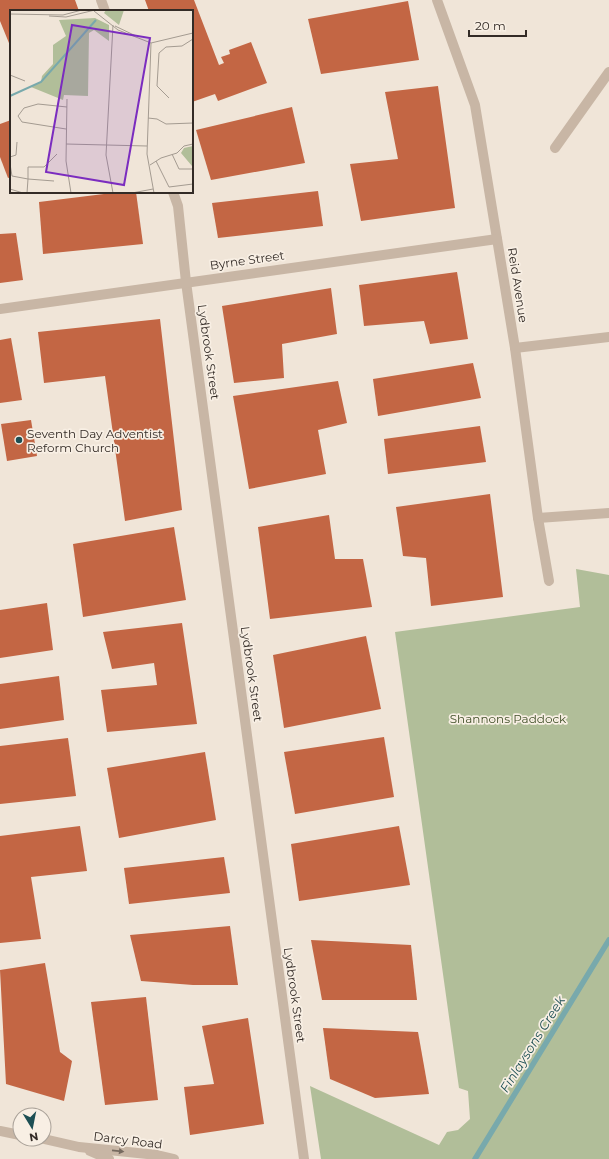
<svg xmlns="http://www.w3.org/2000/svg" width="609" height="1159" viewBox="0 0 609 1159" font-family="Montserrat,sans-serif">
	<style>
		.green { fill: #b1be99 }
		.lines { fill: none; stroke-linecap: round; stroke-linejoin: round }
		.stream { stroke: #78a9ac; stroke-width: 5.5 }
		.building { fill: #c36644 }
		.minor { stroke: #c8b6a5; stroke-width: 10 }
		.oneway { fill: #766a5f }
		.poi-dot { fill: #1d4f54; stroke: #f8efe4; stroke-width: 1.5 }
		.labels { text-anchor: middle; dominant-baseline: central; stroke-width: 3.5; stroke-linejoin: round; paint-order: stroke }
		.street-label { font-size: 12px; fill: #332b26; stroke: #f8efe4 }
		.poi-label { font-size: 12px; fill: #332b26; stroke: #f8efe4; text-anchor: start }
		.park-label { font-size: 12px; fill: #42512a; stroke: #f8efe4 }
		.water-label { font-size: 13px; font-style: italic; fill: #1d4f54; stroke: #f8efe4 }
		.inset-river { fill: none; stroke: #78a9ac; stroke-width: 2 }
		.inset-road { fill: none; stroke: #a49b91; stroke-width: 1 }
		.view { fill: #7b2cbf; fill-opacity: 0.15; stroke: #7b2cbf; stroke-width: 2 }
		.inset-edge { fill: none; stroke: #332b26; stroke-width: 2 }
	</style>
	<rect width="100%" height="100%" fill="#f0e5d8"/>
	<path class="green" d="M576,569L609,575V1159H321L310,1086L439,1145L447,1132L458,1130L470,1119L468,1091L459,1088L395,632L580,607Z"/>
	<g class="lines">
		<path class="stream" d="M475,1159L609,940"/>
	</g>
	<g class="building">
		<path d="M0,0H75L79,11H11V48L0,21Z"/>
		<path d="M145,0H194L219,65L224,63L221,57L230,54L229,50L251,42L267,83L218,101L215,94L192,102V11H149Z"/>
		<path d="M408,1L419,60L321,74L308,19Z"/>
		<path d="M438,86L455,208L361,221L350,164L398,159L385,92Z"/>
		<path d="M292,107L305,163L211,180L196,130Z"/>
		<path d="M11,120V177L8,178L0,157V124Z"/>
		<path d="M318,191L323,226L218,238L212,203Z"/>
		<path d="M120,192H136L143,244L43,254L39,202Z"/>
		<path d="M16,233L23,280L0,283V234Z"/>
		<path d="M457,272L468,339L430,344L424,321L364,326L359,285Z"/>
		<path d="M331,288L337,334L282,344L284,378L234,383L222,306Z"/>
		<path d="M160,319L182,510L125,521L105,376L44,383L38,332Z"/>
		<path d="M11,338L22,400L0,403V340Z"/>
		<path d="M473,363L481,398L378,416L373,379Z"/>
		<path d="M338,381L347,423L318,430L326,474L249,489L233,396Z"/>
		<path d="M31,420L37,456L7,461L1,424Z"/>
		<path d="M480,426L486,462L388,474L384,439Z"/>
		<path d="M490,494L503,597L431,606L426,558L403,556L396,507Z"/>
		<path d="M329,515L335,559H363L372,607L270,619L258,527Z"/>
		<path d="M174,527L186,600L83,617L73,544Z"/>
		<path d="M47,603L53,650L0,658V610Z"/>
		<path d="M182,623L197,724L107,732L101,690L157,685L154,663L112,669L103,632Z"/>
		<path d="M366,636L381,709L284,728L273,655Z"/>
		<path d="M59,676L64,720L0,729V684Z"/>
		<path d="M384,737L394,797L295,814L284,752Z"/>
		<path d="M68,738L76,796L0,804V746Z"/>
		<path d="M205,752L216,820L119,838L107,768Z"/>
		<path d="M80,826L87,871L31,877L41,939L0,943V836Z"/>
		<path d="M399,826L410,885L299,901L291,844Z"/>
		<path d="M224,857L230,893L129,904L124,868Z"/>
		<path d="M230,926L238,985H193L141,981L130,935Z"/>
		<path d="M311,940L411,945L417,1000H322Z"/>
		<path d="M45,963L60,1052L72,1061L64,1101L6,1084L0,970Z"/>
		<path d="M146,997L158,1100L105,1105L91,1002Z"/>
		<path d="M248,1018L264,1124L190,1135L184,1087L214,1084L202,1026Z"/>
		<path d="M323,1028L418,1032L429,1094L375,1098L330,1079Z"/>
	</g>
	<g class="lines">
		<g class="minor">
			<path d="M101,0L105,11"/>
			<path d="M437,0L475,105L515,348L538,518L549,581"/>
			<path d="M555,148L609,72"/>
			<path d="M173,192L178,206L186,282L304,1159"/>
			<path d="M0,309L497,239"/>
			<path d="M515,348L609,337"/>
			<path d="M538,518L609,513"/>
			<path d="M0,1131L20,1135"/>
			<path d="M44,1139L79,1147L157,1155L174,1159"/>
			<path d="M90,1151L109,1159"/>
		</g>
	</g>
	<defs><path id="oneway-solid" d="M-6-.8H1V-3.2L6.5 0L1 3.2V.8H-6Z"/></defs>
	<use class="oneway" href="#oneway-solid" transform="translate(118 1151) rotate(6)"/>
	<circle class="poi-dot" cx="19" cy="440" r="4"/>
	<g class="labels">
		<g class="street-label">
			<text transform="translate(247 260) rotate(-8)">Byrne Street</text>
			<text transform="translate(518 285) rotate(81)">Reid Avenue</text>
			<text transform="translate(209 352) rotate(82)">Lydbrook Street</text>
			<text transform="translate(252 674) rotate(82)">Lydbrook Street</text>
			<text transform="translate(295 995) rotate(82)">Lydbrook Street</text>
			<text transform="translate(128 1140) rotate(7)">Darcy Road</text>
		</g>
		<g class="poi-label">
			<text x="27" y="433">Seventh Day Adventist<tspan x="27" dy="14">Reform Church</tspan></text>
		</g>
		<g class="park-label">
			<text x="508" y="718">Shannons Paddock</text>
		</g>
		<g class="water-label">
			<text transform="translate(532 1044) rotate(-58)">Finlaysons Creek</text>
		</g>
	</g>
	<g transform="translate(10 10)">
		<rect width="183" height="183" fill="#f0e5d8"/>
		<path d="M96,0H114L109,15L94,3ZM85,8L99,15V31L84,20L79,23L78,86L54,85L53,90L21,77L31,72L32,66L43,54V35L56,26L49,10ZM183,136V156H182L171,143L174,138Z" fill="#b1be99"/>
		<path class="inset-river" d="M0,86L31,72L86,10"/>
		<path class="inset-road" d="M84,1L108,20L141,33L183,23M0,4L53,5L72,0M39,6L56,7L85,0M105,16L126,26M141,33L137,144L144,183M0,65L15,71M159,88L147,76L149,43L156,37L172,36L183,29M57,89L56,151L61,183M138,108L147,109L156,114L183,113M56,119L12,112L8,106L14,98L28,94L57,97M56,134L137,136M162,144L169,159H183M0,147L6,145L7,132M146,151L159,177L183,174M0,154L2,166L18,169V157H34L47,144M140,155L151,148L167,143L174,136L183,134M0,179L13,183M17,183L18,169L44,171M103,183L96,145L103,15M122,183L143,179"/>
		<path class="view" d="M62,15L140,28L114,175L36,162Z"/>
		<rect width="183" height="183" class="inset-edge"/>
	</g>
	<g transform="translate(32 1127) rotate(170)"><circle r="19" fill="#f8efe4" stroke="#a9a198"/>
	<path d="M0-3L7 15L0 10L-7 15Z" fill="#1d4f54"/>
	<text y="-6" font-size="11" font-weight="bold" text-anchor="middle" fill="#332b26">N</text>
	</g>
	<path d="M469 30v6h57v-6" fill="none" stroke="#332b26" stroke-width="2"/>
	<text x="475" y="30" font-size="12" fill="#332b26" stroke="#f8efe4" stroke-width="3" paint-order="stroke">20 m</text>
</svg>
